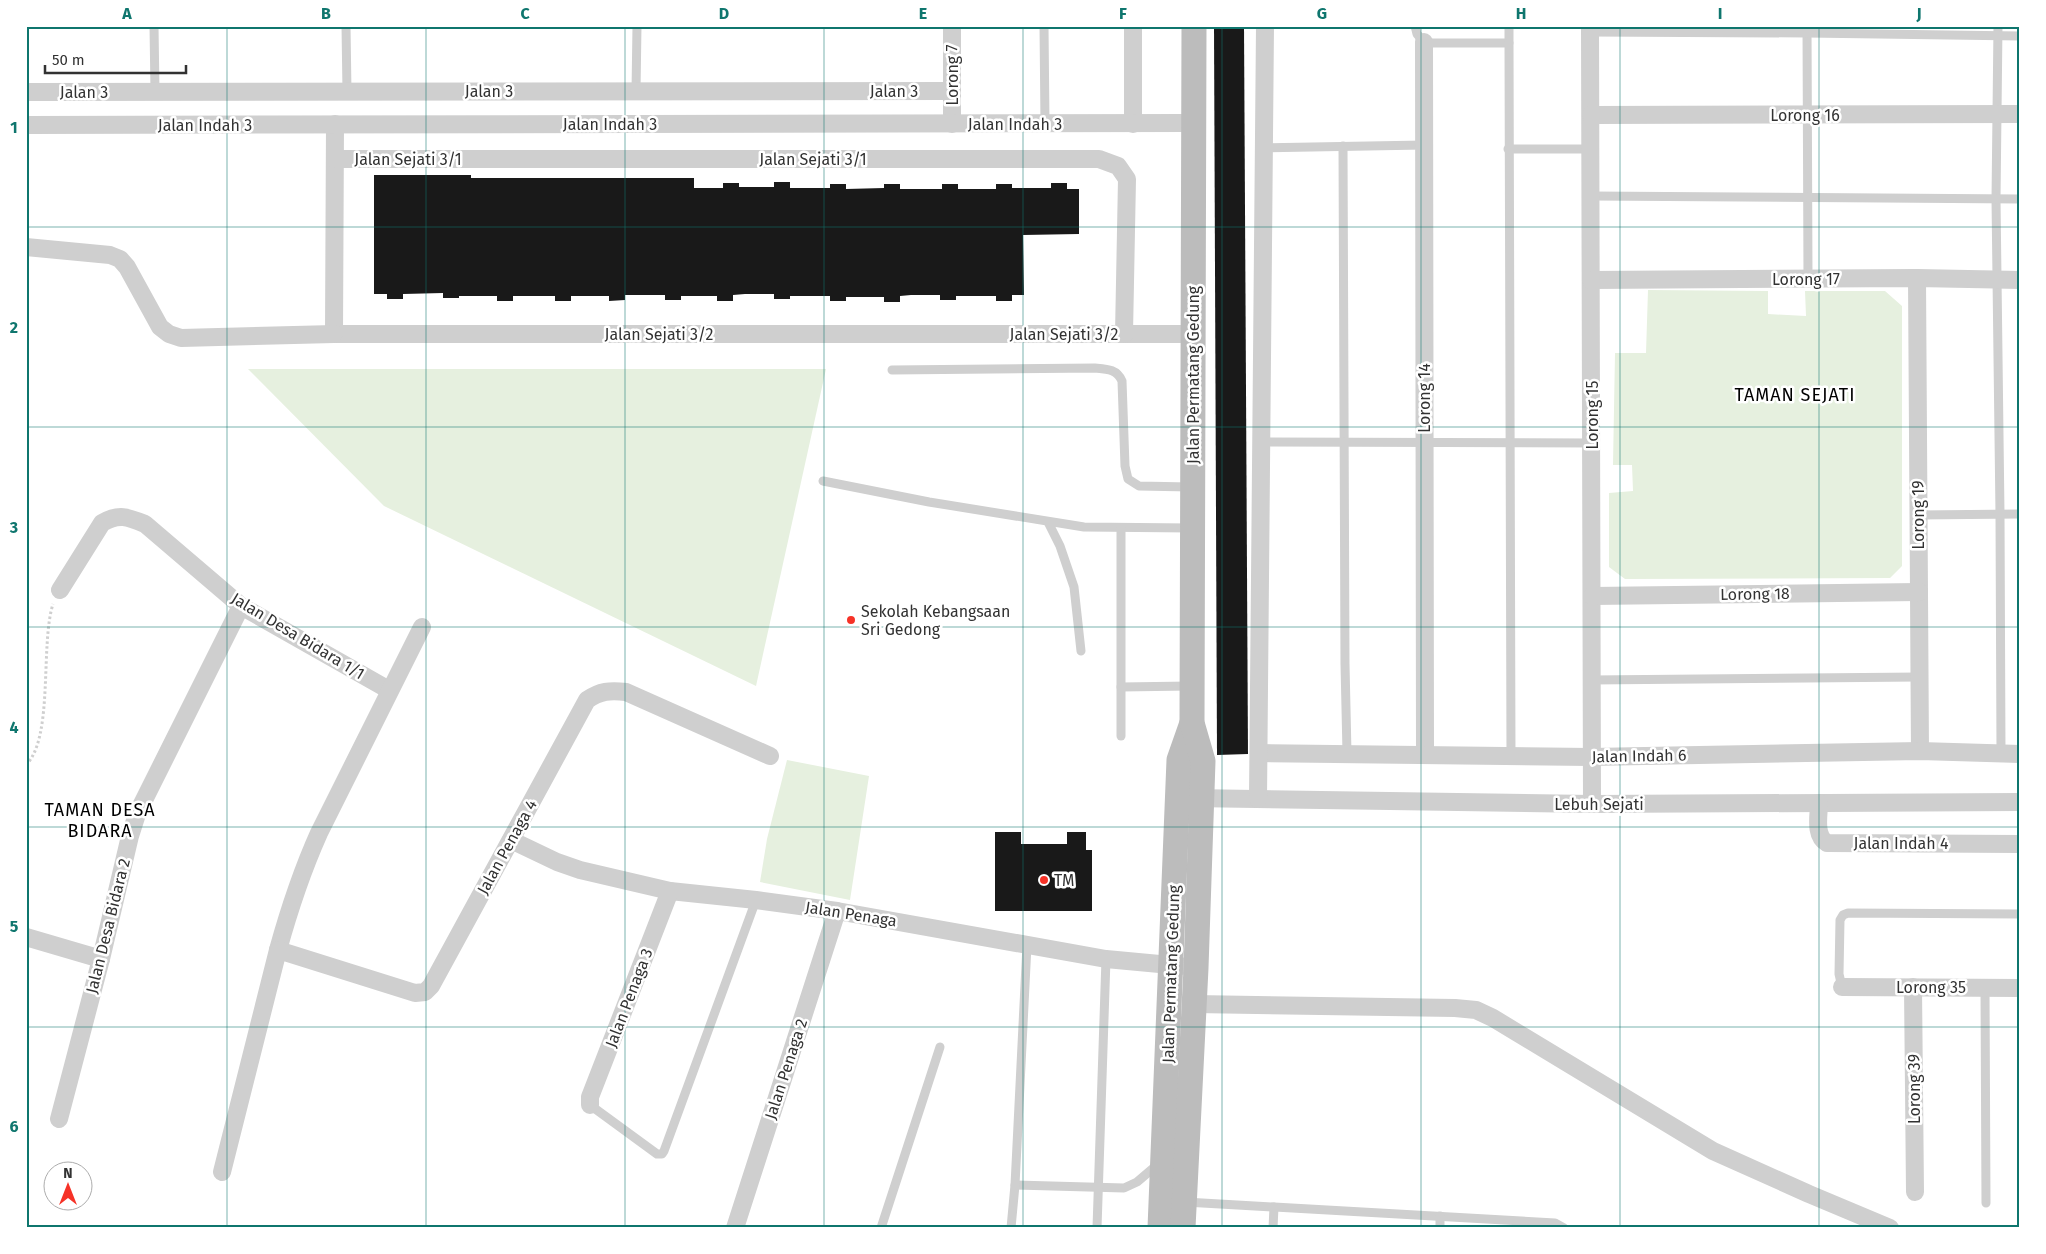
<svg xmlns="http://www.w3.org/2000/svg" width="2046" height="1254" viewBox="0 0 2046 1254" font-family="'Fira Sans',sans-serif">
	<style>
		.green { fill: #e6f0df }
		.building { fill: #191919 }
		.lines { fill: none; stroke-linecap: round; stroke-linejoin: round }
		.path { stroke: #cfcfcf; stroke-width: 3; stroke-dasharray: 2.5 2.5; stroke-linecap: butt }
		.lane { stroke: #cfcfcf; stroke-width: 9 }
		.street { stroke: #cfcfcf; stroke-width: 18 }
		.secondary { stroke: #bcbcbc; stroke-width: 25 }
		.grid { fill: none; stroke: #0f766e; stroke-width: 1; stroke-opacity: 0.55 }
		.poi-dot { fill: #f63227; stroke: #fff; stroke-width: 2 }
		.labels { text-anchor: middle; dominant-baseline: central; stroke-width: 5; stroke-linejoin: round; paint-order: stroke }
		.street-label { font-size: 16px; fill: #323232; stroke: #fff }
		.poi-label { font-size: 16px; fill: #323232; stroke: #fff; text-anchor: start }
		.neighbourhood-label { font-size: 18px; letter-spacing: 1px; fill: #000; stroke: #fff }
		.neatline { fill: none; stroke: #0f766e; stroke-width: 2 }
		.grid-label { font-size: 16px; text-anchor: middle; font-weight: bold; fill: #0f766e }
	</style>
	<rect width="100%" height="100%" fill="#fff"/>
	<g class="green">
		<path d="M1648,290L1768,291V314L1806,316L1805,291H1885L1902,306V566L1890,578L1625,579L1609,567V493L1633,491L1632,465H1613L1615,353H1646Z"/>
		<path d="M248,369H826L756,686L384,506Z"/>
		<path d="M787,760L869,776L850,900L760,882L767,839Z"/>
	</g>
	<g class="building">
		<path d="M1214,26H1244L1248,754L1217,755Z"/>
		<path d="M374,175H471V178H694V188H723V183H739V187H774V182H790V188H830V184H846V189L884,188V184H900V189H942V184H958V189H996V184H1012V188H1051V183H1067V189H1079V234L1023,235L1024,295H1012V301H996V296H956V300H940V295H911L900,296V302H884V297H846V301H830V296H790V299H774V294H745L733,295V301H717V296H681V300H665V295H625V300L609,301V296H571V301H555V296H513V301H497V296H459V298H443V293L403,294V299H387V294H374Z"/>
		<path d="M995,832H1021V844H1067V832H1086V850H1092V911H995Z"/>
	</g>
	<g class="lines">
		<path class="path" d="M26,765C54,737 40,644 53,604"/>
		<g class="lane">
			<path d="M154,26L155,92"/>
			<path d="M346,26L347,92"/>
			<path d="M1044,26L1045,124"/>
			<path d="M1415,26L1417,34L1424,42L1431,43H1509V26"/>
			<path d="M1807,26L1808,279"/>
			<path d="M1998,26L1996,199L2000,514L2001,754"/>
			<path d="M1590,32L1807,33L2020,36"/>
			<path d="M1509,43L1511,756"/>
			<path d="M636,91L637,26"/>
			<path d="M1343,146L1345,664L1347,753"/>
			<path d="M1263,148L1424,145"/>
			<path d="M1508,149H1591"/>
			<path d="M1591,196L2020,199"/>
			<path d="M892,370L1095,368C1107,369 1117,369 1122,381L1125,466L1128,479L1139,486L1190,487"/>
			<path d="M1260,442L1592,443"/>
			<path d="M823,481L929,502L1084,527L1191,528"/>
			<path d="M1918,515L2020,514"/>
			<path d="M1048,522L1060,546L1074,587L1081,651"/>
			<path d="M1121,528V736"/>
			<path d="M1592,680L1919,677"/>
			<path d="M1121,687L1190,686"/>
			<path d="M1842,987L1839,974L1840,920L1843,915L1848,913L2020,914"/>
			<path d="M1985,988L1986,1203"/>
			<path d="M590,1105L657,1154H662L664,1151L756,900"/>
			<path d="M1015,1185L1124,1188L1137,1182L1157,1165"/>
			<path d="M1185,1202L1555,1223L1564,1228"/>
			<path d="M881,1228L940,1047"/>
			<path d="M1011,1228L1015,1185L1027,945"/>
			<path d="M1097,1228L1106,959"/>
			<path d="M1273,1228L1274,1207"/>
			<path d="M1440,1228V1216"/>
		</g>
		<g class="street">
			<path d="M1133,26V124"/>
			<path d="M1590,26L1592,804"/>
			<path d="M1424,42L1425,754"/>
			<path d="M26,92L952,91"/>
			<path d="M1591,115L2020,114"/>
			<path d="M335,124L334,334H1193"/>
			<path d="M952,124V26"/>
			<path d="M26,125L1194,123"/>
			<path d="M335,159H1099L1118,166L1127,179L1124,334"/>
			<path d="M26,247L110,255L120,259L127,267L160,327L169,334L181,338L334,334"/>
			<path d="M1917,278L1920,751"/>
			<path d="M1591,280L1917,278L2020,280"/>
			<path d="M60,590L102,523C119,513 128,517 145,524L241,606L389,690"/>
			<path d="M1592,596L1919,592"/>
			<path d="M1259,753L1591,757L1920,751L2020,754"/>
			<path d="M1191,798L1592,804L2020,802"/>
			<path d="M1258,799L1265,26"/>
			<path d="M1819,803C1819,815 1814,836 1827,843L2020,844"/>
			<path d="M511,840L557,862L580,870L670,891L756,900L837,911L1106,959L1181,966"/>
			<path d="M26,937L101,959"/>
			<path d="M278,950C289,910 302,871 319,833L422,627"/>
			<path d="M1842,987L2020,988"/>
			<path d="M1913,987L1915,1192"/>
			<path d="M1194,1004L1455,1008L1476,1010L1493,1018L1713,1151L1809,1194L1890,1228"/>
			<path d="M590,1105V1097L670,891"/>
			<path d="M59,1119L101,959L130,836L137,814L241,606"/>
			<path d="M222,1172L278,950L415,993L425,992L431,986L587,700C600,691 610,690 626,692L770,756"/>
			<path d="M735,1228L837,911"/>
		</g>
		<g class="secondary">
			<path d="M1160,1228L1179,760L1192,723"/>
			<path d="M1183,1228L1196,968L1203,761L1192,723L1194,26"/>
		</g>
	</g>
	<path class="grid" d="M227,26V1228M426,26V1228M625,26V1228M824,26V1228M1023,26V1228M1222,26V1228M1421,26V1228M1620,26V1228M1819,26V1228M26,227H2020M26,427H2020M26,627H2020M26,827H2020M26,1027H2020"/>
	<g class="poi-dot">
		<circle cx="851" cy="620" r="5"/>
		<circle cx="1044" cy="880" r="5"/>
	</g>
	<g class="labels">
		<g class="street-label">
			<text transform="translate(952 75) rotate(-90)">Lorong 7</text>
			<text x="489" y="91">Jalan 3</text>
			<text x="894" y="91">Jalan 3</text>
			<text x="84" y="92">Jalan 3</text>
			<text x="1805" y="115">Lorong 16</text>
			<text x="610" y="124">Jalan Indah 3</text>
			<text x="1015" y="124">Jalan Indah 3</text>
			<text x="205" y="125">Jalan Indah 3</text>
			<text x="408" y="159">Jalan Sejati 3/1</text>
			<text x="813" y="159">Jalan Sejati 3/1</text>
			<text x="1806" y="279">Lorong 17</text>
			<text x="659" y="334">Jalan Sejati 3/2</text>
			<text x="1064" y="334">Jalan Sejati 3/2</text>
			<text transform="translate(1193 375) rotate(-90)">Jalan Permatang Gedung</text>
			<text transform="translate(1424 398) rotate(-90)">Lorong 14</text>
			<text transform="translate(1592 415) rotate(-90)">Lorong 15</text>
			<text transform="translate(1918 515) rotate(-90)">Lorong 19</text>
			<text transform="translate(1755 594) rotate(-1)">Lorong 18</text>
			<text transform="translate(298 636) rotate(31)">Jalan Desa Bidara 1/1</text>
			<text transform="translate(1639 756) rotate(-1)">Jalan Indah 6</text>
			<text x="1599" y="804">Lebuh Sejati</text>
			<text x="1901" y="843">Jalan Indah 4</text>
			<text transform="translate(507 847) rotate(-61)">Jalan Penaga 4</text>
			<text transform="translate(851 914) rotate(9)">Jalan Penaga</text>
			<text transform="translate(108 926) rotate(-76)">Jalan Desa Bidara 2</text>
			<text transform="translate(1171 974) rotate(-88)">Jalan Permatang Gedung</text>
			<text x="1931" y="987">Lorong 35</text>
			<text transform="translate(629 998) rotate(-69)">Jalan Penaga 3</text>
			<text transform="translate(786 1069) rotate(-72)">Jalan Penaga 2</text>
			<text transform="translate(1914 1089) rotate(-90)">Lorong 39</text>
		</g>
		<g class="poi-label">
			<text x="861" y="611">Sekolah Kebangsaan<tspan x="861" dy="18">Sri Gedong</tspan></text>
			<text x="1054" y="880">TM</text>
		</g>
		<g class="neighbourhood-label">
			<text x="1795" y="395">TAMAN SEJATI</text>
			<text x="100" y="810">TAMAN DESA<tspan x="100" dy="21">BIDARA</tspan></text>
		</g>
	</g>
	<rect width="2046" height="1254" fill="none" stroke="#ffffff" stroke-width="55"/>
	<g transform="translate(68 1186)"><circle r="24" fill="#ffffff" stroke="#adadad"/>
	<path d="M0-4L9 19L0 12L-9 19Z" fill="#f63227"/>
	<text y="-8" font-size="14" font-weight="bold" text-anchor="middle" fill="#323232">N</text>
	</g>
	<path d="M45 65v8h141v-8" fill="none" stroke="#323232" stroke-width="2.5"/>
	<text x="52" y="65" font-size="15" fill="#323232" stroke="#ffffff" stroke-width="4" paint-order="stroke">50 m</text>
	<rect x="28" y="28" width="1990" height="1198" class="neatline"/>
	<g class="grid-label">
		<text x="127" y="19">A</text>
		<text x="326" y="19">B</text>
		<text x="525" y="19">C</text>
		<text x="724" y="19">D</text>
		<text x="923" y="19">E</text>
		<text x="1123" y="19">F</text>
		<text x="1322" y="19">G</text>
		<text x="1521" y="19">H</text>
		<text x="1720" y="19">I</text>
		<text x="1919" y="19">J</text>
		<text x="14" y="133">1</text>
		<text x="14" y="333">2</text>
		<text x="14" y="533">3</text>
		<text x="14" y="733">4</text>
		<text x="14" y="932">5</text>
		<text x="14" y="1132">6</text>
	</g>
</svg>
